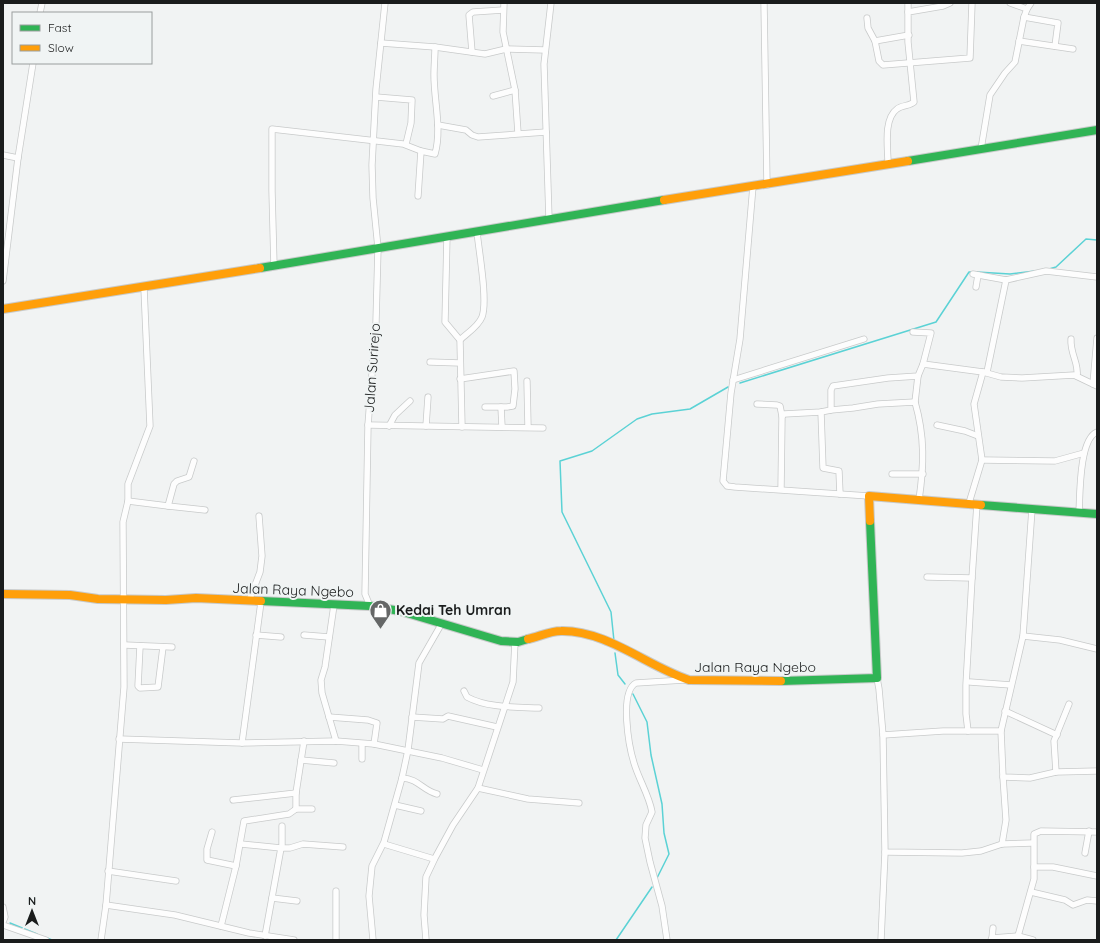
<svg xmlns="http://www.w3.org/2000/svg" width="1100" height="943" viewBox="0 0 1100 943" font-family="Quicksand,sans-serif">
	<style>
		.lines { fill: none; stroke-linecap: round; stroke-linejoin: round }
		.stream { stroke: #5bd2d5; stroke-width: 1.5 }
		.street-casing { stroke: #c8caca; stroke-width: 7 }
		.fast-casing { stroke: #c8caca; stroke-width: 10 }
		.slow-casing { stroke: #c8caca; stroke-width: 10 }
		.street { stroke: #fdfdfd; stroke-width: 5.5 }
		.fast { stroke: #30b455; stroke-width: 8 }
		.slow { stroke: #ff9f0a; stroke-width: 8 }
		.labels { text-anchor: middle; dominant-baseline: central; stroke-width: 4; stroke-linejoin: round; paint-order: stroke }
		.street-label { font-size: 14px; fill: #1a1c1c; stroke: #f0f4f4 }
		.poi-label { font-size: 14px; font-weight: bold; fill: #1a1c1c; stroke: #f0f4f4; text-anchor: start }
	</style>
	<rect width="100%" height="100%" fill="#f1f3f3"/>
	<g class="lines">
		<g class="stream">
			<path d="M1049,269L1056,267L1086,239L1097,240"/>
			<path d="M977,272L1010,274L1035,271"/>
			<path d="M740,383L936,322L969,272H973"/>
			<path d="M614,641L611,612L562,512L560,461L592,451L637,419L652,414L690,409L728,387"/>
			<path d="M615,653L618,675L625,684"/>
			<path d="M633,694L647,722L651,755L662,804L664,833L669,854L657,878"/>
			<path d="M10,923L37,934"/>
			<path d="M47,938L52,940"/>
			<path d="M616,940L652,887"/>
		</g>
		<defs>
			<g id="street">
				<path d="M504,3L503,32L515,90L518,133"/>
				<path d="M764,3L767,185"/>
				<path d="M908,3V12"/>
				<path d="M1010,3L1027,9L1031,3"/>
				<path d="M40,13L42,3"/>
				<path d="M1024,17L1058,23L1055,46"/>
				<path d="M867,18L868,28L875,41L909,35"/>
				<path d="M875,41L879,61L883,65L970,58L972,3"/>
				<path d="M1019,41L1073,49"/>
				<path d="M381,43L435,47L485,54L506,49L545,50"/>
				<path d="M472,52L469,15L473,12L503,10"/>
				<path d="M493,96L515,90"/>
				<path d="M376,97L412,100L411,123L406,144"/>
				<path d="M438,125L466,130L472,135L478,137L546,132"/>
				<path d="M981,149L990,95L1005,73L1015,62L1024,17L1027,9"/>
				<path d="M3,155L18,158"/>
				<path d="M888,163C888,149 883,119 897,109C902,105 910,106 914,102L908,42V12L943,6L950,3"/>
				<path d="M753,186L740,339L731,393L723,481L727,486L735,487L869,496"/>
				<path d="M418,196L421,151L435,154C442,129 434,101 434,75C434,66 435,56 435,47"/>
				<path d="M549,219L544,64L551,3"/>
				<path d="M447,236L445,322L460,340L462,427"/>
				<path d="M274,266L272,191V129L403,144L421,151"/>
				<path d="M973,274L1006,280"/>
				<path d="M3,281L18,158L33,63"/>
				<path d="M976,287L978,275"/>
				<path d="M913,332L931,333L923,364"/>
				<path d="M1071,339C1070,354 1079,363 1077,376"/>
				<path d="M460,340C467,333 478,327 482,317C488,301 479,252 477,232"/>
				<path d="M430,362L460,363"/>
				<path d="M987,372L1006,280L1046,271L1097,277"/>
				<path d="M460,379L514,371L515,389L513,406L507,407H485"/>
				<path d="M733,380L864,339"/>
				<path d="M527,381L528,427"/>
				<path d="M1093,384L1097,338"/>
				<path d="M915,402L918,376"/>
				<path d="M757,404L777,405L780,406L782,416"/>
				<path d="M501,407L502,427"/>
				<path d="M831,410L853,408L878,404L915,402C925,437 924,465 919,500"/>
				<path d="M821,412L823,468L839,471L840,494"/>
				<path d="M368,425L543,428"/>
				<path d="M937,425L965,431L978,436"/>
				<path d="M389,426L395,415L410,401"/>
				<path d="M426,426L428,397"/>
				<path d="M982,460L1055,461L1084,453"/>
				<path d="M892,474H923"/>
				<path d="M781,489L782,417L784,414L821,412L831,410V390L833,386L888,378L918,376L923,364L983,372"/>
				<path d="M128,501L168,506L174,484L177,481L189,477L194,461"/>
				<path d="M969,503L982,460L974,404L983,372L1001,377L1022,378L1074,375L1097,386"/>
				<path d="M168,506L205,510"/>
				<path d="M1079,513C1080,496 1079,439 1097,432"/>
				<path d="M927,577L972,578L977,504"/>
				<path d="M249,601L260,572L262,556L259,516"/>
				<path d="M261,602L242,743L336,741L374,744L442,758L483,770"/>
				<path d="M334,605L325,667L321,680L322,693L336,741"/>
				<path d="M370,606L365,594L368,425L376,322L378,248L373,198L372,165L376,89L385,3"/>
				<path d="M256,635L281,637"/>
				<path d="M304,635L329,637"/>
				<path d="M1023,636L1060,640L1097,649"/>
				<path d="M125,645L172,647"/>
				<path d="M140,646L138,686L140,688L158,687L163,647"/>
				<path d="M877,678L879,689L883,735L943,731H1001L1003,777L1030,778L1056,772L1097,771"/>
				<path d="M970,682L1011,685"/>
				<path d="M464,691L467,697C487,708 516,707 539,708"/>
				<path d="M1005,711L1057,735"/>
				<path d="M329,717L368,720L377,723L374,744"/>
				<path d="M412,717L443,719L448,716L497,727"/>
				<path d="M968,731L966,714V685L972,578"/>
				<path d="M1001,731L1023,636L1032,509"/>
				<path d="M883,735L885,852L962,853L981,851L1002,844L1033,843"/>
				<path d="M119,739L242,743"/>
				<path d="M304,741L296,793V809H312"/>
				<path d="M362,759V744"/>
				<path d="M301,760L334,763"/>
				<path d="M1056,772L1054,741L1069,704"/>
				<path d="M402,778C419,779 422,790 437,794"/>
				<path d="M478,788L528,799L579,803"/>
				<path d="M233,800L296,793"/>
				<path d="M395,805L421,811"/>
				<path d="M212,832L207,849V860L236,866"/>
				<path d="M241,844L281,848L265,936"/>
				<path d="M384,844L434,859"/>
				<path d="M1002,844L1006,820L1003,777"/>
				<path d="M281,848H290L303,844L343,847"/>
				<path d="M282,848V826"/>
				<path d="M1085,853L1089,831"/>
				<path d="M1034,867H1053L1097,876"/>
				<path d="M108,871L176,881"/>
				<path d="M336,891V940"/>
				<path d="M1031,892L1065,900L1073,905L1087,900L1097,901"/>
				<path d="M272,898L297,901"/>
				<path d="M106,905L175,915L249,933L294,940"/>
				<path d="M3,907L5,917L3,922"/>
				<path d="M3,925L46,940"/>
				<path d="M221,926L236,866L244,821L289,814L296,809"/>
				<path d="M992,938L993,928"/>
				<path d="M101,940L106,905L124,687L123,522L128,501V484L150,426L144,288"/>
				<path d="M373,940L369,896L372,866L384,842L402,778L408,750L419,663L442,623"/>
				<path d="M426,940L424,915L426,877L435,858L453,825L478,788L513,682L515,642"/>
				<path d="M667,940L662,906L650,862L645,838L646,825L652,812C649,795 639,780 634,763C629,747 619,692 636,683L684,680"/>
				<path d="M881,940L885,852"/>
				<path d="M991,940L992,938L1018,936L1017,940"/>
				<path d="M1033,940L1018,936L1034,879V834L1041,831L1097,832"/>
			</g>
			<g id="fast">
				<path d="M908,161L1097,130"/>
				<path d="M260,268L664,200"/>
				<path d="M981,505L1097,514"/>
				<path d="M261,601L370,606L400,611L501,641L518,642L528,639"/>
				<path d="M781,681L877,678L870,521"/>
			</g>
			<g id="slow">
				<path d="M664,200L908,161"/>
				<path d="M3,309L260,268"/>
				<path d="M870,521L869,496L981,505"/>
				<path d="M3,594L70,595L98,599L166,600L196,598L261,601"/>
				<path d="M528,639C538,637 550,631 561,631C606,630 647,666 689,680L781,681"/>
			</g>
		</defs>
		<use href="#street" class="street-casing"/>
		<use href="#fast" class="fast-casing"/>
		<use href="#slow" class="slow-casing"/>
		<use href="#street" class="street"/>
		<use href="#fast" class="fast"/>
		<use href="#slow" class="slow"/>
	</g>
	<defs>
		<symbol id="shop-pin" viewBox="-11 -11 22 30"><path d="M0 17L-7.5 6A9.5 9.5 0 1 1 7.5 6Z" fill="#656767" stroke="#f0f4f4"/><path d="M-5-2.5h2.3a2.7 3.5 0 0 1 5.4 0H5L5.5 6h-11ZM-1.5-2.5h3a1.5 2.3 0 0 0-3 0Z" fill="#fff"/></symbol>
	</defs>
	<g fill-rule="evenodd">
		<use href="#shop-pin" x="368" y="598" width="25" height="34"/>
	</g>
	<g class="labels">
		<g class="street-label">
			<text transform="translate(372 368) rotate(-86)">Jalan Surirejo</text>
			<text transform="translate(293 590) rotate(2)">Jalan Raya Ngebo</text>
			<text x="755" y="667">Jalan Raya Ngebo</text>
		</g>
		<g class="poi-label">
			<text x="396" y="610">Kedai Teh Umran</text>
		</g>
	</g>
	<rect width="1100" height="943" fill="none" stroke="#1a1c1c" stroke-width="8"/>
	<rect x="12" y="12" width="140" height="52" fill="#f0f4f4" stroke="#9a9e9e"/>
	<rect x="20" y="25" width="20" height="6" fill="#30b455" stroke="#9a9e9e"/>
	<text x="48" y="32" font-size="12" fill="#1a1c1c">Fast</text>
	<rect x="20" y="45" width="20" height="6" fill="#ff9f0a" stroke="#9a9e9e"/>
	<text x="48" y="52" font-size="12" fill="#1a1c1c">Slow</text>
	<g transform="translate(32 911)" stroke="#f0f4f4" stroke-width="3" paint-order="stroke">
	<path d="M0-3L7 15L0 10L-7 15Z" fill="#1a1c1c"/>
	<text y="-6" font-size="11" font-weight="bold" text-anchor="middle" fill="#1a1c1c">N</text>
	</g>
</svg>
